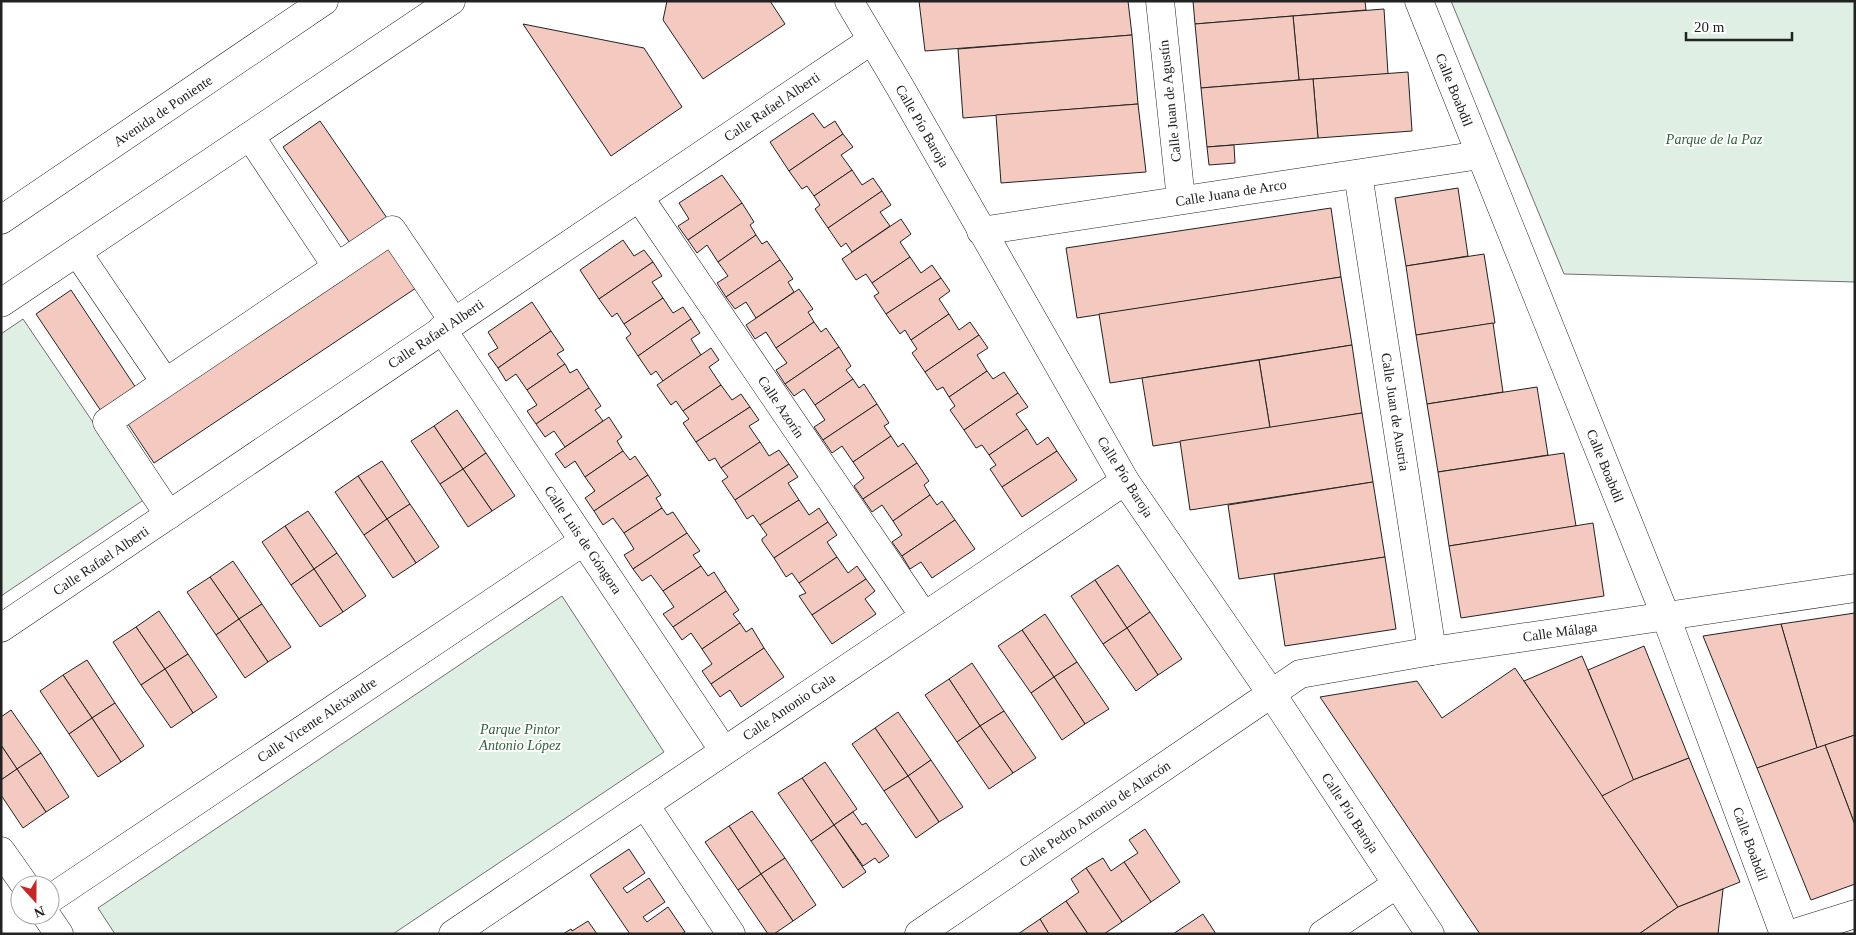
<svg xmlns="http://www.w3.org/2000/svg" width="1856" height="935" viewBox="0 0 1856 935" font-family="'Times New Roman',serif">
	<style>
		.green { fill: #e0efe3; stroke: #6f6f6f }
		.building { fill: #f3c9c0; stroke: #222 }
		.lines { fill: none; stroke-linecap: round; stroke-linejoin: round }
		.minor-casing { stroke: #222; stroke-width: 29 }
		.tertiary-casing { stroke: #222; stroke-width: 29 }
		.secondary-casing { stroke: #222; stroke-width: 29 }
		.minor { stroke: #fff; stroke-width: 28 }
		.tertiary { stroke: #fff; stroke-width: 28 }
		.secondary { stroke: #fff; stroke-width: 28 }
		.labels { text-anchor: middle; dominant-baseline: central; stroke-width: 4; stroke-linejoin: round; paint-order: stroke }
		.street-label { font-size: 14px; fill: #222; stroke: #fff }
		.park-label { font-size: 14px; font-style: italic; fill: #2f5e38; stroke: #fff }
	</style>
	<rect width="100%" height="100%" fill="#fff"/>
	<g class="green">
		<path d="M1451,1H1855V282L1564,274Z"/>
		<path d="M23,319L145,499L1,596V334Z"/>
		<path d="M562,596L664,752L393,934H115L98,908Z"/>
	</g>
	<g class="building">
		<path d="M667,1H770L785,24L703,79L663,20Z"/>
		<path d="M919,1H1128L1132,35L925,51Z"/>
		<path d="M1193,1H1365L1366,10L1195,24Z"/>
		<path d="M1384,9L1388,74L1299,80L1293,16Z"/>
		<path d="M1293,16L1299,80L1201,88L1195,24Z"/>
		<path d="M523,24L644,48L682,107L611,156Z"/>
		<path d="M1132,35L1138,104L963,118L958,49Z"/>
		<path d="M1408,72L1412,131L1318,138L1313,79Z"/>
		<path d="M1313,79L1318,138L1207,147L1201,88Z"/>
		<path d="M1138,104L1146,172L1001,183L996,115Z"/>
		<path d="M813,113L824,128L835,121L843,134L789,171L770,142Z"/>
		<path d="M320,121L387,218L350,243L283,147Z"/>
		<path d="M843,134L853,147L841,155L852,170L814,196L807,186L802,189L789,171Z"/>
		<path d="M1234,145L1235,163L1209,165L1207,147Z"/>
		<path d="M852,170L862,185L873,178L882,191L828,228L815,209L820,205L814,196Z"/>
		<path d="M722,175L742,203L688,240L678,226L689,219L679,203Z"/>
		<path d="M1458,188L1468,256L1406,266L1395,198Z"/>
		<path d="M882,191L891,205L880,212L890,226L852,252L846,243L841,247L828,228Z"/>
		<path d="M742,203L754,222L750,225L756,235L718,262L707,245L697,253L688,240Z"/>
		<path d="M1331,208L1341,277L1077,318L1066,248Z"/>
		<path d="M901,219L911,234L900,242L910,257L872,283L866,274L856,280L842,259Z"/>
		<path d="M756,235L762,244L767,241L780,260L726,297L717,283L728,276L718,262Z"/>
		<path d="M623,240L634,256L644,250L653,262L599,299L580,270Z"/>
		<path d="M387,244L416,288L154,463L126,421Z"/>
		<path d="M1484,254L1495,323L1416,335L1406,266Z"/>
		<path d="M910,257L921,273L932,265L941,278L886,314L874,296L879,293L872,283Z"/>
		<path d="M780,260L793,279L788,282L794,292L756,318L746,302L735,309L726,297Z"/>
		<path d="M653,262L662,276L652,282L663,298L624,324L617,313L612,317L599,299Z"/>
		<path d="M1341,277L1352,345L1110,383L1099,314Z"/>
		<path d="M941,278L950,291L939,299L949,314L911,340L905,330L900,334L886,314Z"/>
		<path d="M799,289L813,309L808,312L814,322L776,348L766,332L755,339L746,325Z"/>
		<path d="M71,290L136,388L101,411L36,314Z"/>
		<path d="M663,298L673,313L683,307L691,319L638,356L626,338L631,334L624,324Z"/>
		<path d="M532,302L551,331L498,368L488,354L498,348L488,332Z"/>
		<path d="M949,314L959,330L970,322L979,335L925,372L912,353L917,349L911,340Z"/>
		<path d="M691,319L700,333L691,339L701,355L663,381L656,371L651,375L638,356Z"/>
		<path d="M814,322L821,332L826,328L839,347L785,384L776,370L787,363L776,348Z"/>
		<path d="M1493,323L1503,392L1427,404L1416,335Z"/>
		<path d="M551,331L564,350L557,354L565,364L527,390L516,374L506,381L498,368Z"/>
		<path d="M979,335L988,348L977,355L987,371L949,397L943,387L937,390L925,372Z"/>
		<path d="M1352,345L1362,413L1270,428L1259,360Z"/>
		<path d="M839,347L851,366L846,370L853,379L815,405L804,389L794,396L785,384Z"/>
		<path d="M711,348L719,360L709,367L721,385L683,411L676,401L671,405L657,385Z"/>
		<path d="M1259,360L1270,428L1153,446L1142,378Z"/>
		<path d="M565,364L570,373L577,369L589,388L536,424L527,411L537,405L527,390Z"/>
		<path d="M987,371L993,379L1004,372L1018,393L964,430L950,410L955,406L949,397Z"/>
		<path d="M853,379L859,388L864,384L877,404L823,440L814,427L825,420L815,405Z"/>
		<path d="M721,385L732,400L741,394L750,407L696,442L683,423L689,419L683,411Z"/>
		<path d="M1537,387L1548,455L1438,472L1427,404Z"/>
		<path d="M589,388L601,406L595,410L603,421L565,447L554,431L545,437L536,424Z"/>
		<path d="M1018,393L1028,407L1016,414L1027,429L989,455L982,445L976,448L964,430Z"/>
		<path d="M877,404L889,423L884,426L891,436L853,462L842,446L832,453L823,440Z"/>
		<path d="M750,407L759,420L749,426L760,442L721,468L715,458L709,461L696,442Z"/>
		<path d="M457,410L486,453L463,469L434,426Z"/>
		<path d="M1362,413L1373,482L1190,510L1180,441Z"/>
		<path d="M609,417L622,437L617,441L623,451L585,477L575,461L565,468L555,454Z"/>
		<path d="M434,426L463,469L440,484L411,441Z"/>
		<path d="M1027,429L1037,445L1048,437L1057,451L1002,487L990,469L996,465L989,455Z"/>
		<path d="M891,436L898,447L903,443L917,463L863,499L854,486L864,478L853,462Z"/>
		<path d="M760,442L769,456L779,450L789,464L735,500L722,481L728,477L721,468Z"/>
		<path d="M623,451L630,460L635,456L648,475L594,511L585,498L595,491L585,477Z"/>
		<path d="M1057,451L1077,480L1022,517L1002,487Z"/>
		<path d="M486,453L515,496L492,511L463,469Z"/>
		<path d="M1564,453L1576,526L1449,546L1438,472Z"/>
		<path d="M382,461L410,504L387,519L358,476Z"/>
		<path d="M917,463L929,481L924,485L930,495L893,521L882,505L872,512L863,499Z"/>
		<path d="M789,464L798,477L788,483L799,500L760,525L753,515L747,519L735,500Z"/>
		<path d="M463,469L492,511L468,527L440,484Z"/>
		<path d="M648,475L661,495L656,498L662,508L624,533L613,518L603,525L594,511Z"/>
		<path d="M358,476L387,519L364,535L335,492Z"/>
		<path d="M1373,482L1385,557L1239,579L1228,505Z"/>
		<path d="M930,495L937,505L942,501L955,520L902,556L892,542L902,535L893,521Z"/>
		<path d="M799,500L809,515L819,508L828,522L774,558L762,541V539L767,535L760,525Z"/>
		<path d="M410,504L439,547L416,563L387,519Z"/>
		<path d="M662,508L667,515L673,512L687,533L633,569L624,555L634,549L624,533Z"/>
		<path d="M308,511L337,553L314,569L285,526Z"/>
		<path d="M387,519L416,563L393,578L364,535Z"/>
		<path d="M955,520L975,549L932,578L921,562L910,569L902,556Z"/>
		<path d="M828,522L837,535L827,542L837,557L799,583L792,573L786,577L774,558Z"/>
		<path d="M1593,523L1604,596L1461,618L1449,546Z"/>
		<path d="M285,526L314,569L291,585L262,542Z"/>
		<path d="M687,533L700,551L693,555L701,566L663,591L651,575L642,581L633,569Z"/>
		<path d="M337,553L366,596L343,612L314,569Z"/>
		<path d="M837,557L848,573L857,566L866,579L812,615L799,596L806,593L799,583Z"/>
		<path d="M1385,557L1396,629L1285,646L1274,574Z"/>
		<path d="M233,561L262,604L239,619L210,577Z"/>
		<path d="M1118,565L1150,612L1127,628L1095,580Z"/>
		<path d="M701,566L708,576L714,572L726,591L673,627L663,614L674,607L663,591Z"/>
		<path d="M314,569L343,612L320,627L291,585Z"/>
		<path d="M210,577L239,619L216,635L187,592Z"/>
		<path d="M866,579L875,591L865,599L876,614L832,644L812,615Z"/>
		<path d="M1095,580L1127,628L1103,644L1071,596Z"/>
		<path d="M726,591L739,610L733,614L740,623L702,649L691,633L682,640L673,627Z"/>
		<path d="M262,604L291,647L268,662L239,619Z"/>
		<path d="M159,611L188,654L165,669L136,627Z"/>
		<path d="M1150,612L1182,659L1158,675L1127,628Z"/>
		<path d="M1855,613V735L1817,748L1781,624Z"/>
		<path d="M1045,614L1077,662L1054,677L1022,630Z"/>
		<path d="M239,619L268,662L245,678L216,635Z"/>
		<path d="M740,623L746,632L752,628L764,648L711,684L702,671L712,664L702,649Z"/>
		<path d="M1781,624L1817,748L1757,768L1703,636Z"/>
		<path d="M136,627L165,669L141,685L113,642Z"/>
		<path d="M1127,628L1158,675L1136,691L1103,644Z"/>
		<path d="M1022,630L1054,677L1031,693L998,646Z"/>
		<path d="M1644,646L1689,758L1633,780L1588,670Z"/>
		<path d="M764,648L784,677L741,707L730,690L720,697L711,684Z"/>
		<path d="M188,654L217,697L193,713L165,669Z"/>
		<path d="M1582,656L1634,781L1602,796L1524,681Z"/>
		<path d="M87,660L115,703L92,718L63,675Z"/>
		<path d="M1077,662L1109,709L1085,724L1054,677Z"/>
		<path d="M972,663L1004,711L980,726L949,679Z"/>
		<path d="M1515,668L1678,907L1639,934H1480L1320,697L1417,681L1442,718Z"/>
		<path d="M165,669L193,713L171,728L141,685Z"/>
		<path d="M63,675L92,718L69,734L40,691Z"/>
		<path d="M1054,677L1085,724L1062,740L1031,693Z"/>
		<path d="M949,679L980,726L957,742L925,695Z"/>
		<path d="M115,703L144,746L121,762L92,718Z"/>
		<path d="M11,710L41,753L17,769L1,745V717Z"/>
		<path d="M1004,711L1036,758L1013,773L980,726Z"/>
		<path d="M898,712L931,760L908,776L875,728Z"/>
		<path d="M92,718L121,762L98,777L69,734Z"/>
		<path d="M980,726L1013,773L989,789L957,742Z"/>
		<path d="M875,728L908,776L884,791L852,744Z"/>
		<path d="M1855,735V825L1825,745Z"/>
		<path d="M1,745L17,769L1,780Z"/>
		<path d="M1825,745L1855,825V884L1811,900L1757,768Z"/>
		<path d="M41,753L69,797L46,812L17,769Z"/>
		<path d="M1689,758L1740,882L1678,907L1602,796L1633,780Z"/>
		<path d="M931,760L963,807L939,822L908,776Z"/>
		<path d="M825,762L857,809L834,825L802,778Z"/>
		<path d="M17,769L46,812L23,828L1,795V780Z"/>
		<path d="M908,776L939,822L916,838L884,791Z"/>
		<path d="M802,778L834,825L811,841L778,793Z"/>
		<path d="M752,811L785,858L761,874L729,826Z"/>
		<path d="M853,812L862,825L866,823L889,856L879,863L875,858L863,866L834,825Z"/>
		<path d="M834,825L866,872L843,888L811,841Z"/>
		<path d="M729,826L761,874L738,890L705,842Z"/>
		<path d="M1145,829L1180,882L1151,902L1124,862L1138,853L1129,840Z"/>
		<path d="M629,849L645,873L623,888L627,893L649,878L665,902L643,917L647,922L668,907L685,932L681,934H630L590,875Z"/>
		<path d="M785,858L816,905L793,921L761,874Z"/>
		<path d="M1103,858L1111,871L1124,862L1151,902L1122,922L1086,868Z"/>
		<path d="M1086,868L1122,922L1104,934H1088L1066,901L1079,892L1071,879Z"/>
		<path d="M761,874L793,921L774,934H768L738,890Z"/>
		<path d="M1723,889L1718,934H1639L1678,907Z"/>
		<path d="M1066,901L1088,934H1049L1040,919Z"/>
		<path d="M1203,914L1216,934H1173Z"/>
		<path d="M1040,919L1049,934H1018Z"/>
		<path d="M588,921L597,934H563L571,929L572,931Z"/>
	</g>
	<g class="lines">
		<defs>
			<g id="minor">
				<path d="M1160,1L1181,200"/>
				<path d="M1419,1L1666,617L1784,934"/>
				<path d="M250,136L337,267"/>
				<path d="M1358,174L1432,651"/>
				<path d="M639,197L924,616"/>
				<path d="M981,231L1480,155"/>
				<path d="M77,252L165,382"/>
				<path d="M1,303L451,1"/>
				<path d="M442,329L724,751"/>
				<path d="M169,515L107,422L392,230L454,322"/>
				<path d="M1,628L872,40"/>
				<path d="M645,805L731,934"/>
				<path d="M1,851L25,885"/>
				<path d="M50,899L584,541"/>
				<path d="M46,915L59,934"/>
				<path d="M453,934L1125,481"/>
				<path d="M1323,934L1397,884"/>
				<path d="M1791,934L1855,914"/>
			</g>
			<g id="tertiary">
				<path d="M849,1L900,87L1125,481L1271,693L1430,934"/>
				<path d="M919,934L1300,674L1432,651L1855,588"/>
			</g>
			<path id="secondary" d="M1,220L324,1"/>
		</defs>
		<use href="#minor" class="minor-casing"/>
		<use href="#tertiary" class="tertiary-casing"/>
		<use href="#secondary" class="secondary-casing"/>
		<use href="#minor" class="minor"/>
		<use href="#tertiary" class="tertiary"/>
		<use href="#secondary" class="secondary"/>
	</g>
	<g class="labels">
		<g class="street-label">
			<text transform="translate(1454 90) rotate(68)">Calle Boabdil</text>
			<text transform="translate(1170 101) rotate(-96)">Calle Juan de Agustín</text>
			<text transform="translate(772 107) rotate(-34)">Calle Rafael Alberti</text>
			<text transform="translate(163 111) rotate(-34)">Avenida de Poniente</text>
			<text transform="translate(922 126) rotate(60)">Calle Pío Baroja</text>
			<text transform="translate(1231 193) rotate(-9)">Calle Juana de Arco</text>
			<text transform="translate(436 334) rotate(-34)">Calle Rafael Alberti</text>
			<text transform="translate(781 407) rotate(56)">Calle Azorín</text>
			<text transform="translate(1395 412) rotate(81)">Calle Juan de Austria</text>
			<text transform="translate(1605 466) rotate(68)">Calle Boabdil</text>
			<text transform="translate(1125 477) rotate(58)">Calle Pío Baroja</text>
			<text transform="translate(583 540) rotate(56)">Calle Luis de Góngora</text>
			<text transform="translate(101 561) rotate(-34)">Calle Rafael Alberti</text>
			<text transform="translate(1560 632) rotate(-8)">Calle Málaga</text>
			<text transform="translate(789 707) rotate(-34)">Calle Antonio Gala</text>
			<text transform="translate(317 720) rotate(-34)">Calle Vicente Aleixandre</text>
			<text transform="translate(1350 813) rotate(57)">Calle Pío Baroja</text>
			<text transform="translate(1095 814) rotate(-34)">Calle Pedro Antonio de Alarcón</text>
			<text transform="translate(1750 844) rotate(70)">Calle Boabdil</text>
		</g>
		<g class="park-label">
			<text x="1714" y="139">Parque de la Paz</text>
			<text x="520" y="729">Parque Pintor<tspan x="520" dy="16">Antonio López</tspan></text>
		</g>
	</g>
	<rect width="1856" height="935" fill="none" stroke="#222222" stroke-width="5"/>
	<g transform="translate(35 900) rotate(159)"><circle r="24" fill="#ffffff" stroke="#a7a7a7"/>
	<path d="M0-4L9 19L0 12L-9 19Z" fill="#c62828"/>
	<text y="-8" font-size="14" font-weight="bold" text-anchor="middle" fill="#222222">N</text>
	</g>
	<path d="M1686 32v8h106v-8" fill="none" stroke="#222222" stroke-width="2.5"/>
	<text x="1694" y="32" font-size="15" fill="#222222" stroke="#ffffff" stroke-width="4" paint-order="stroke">20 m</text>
</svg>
